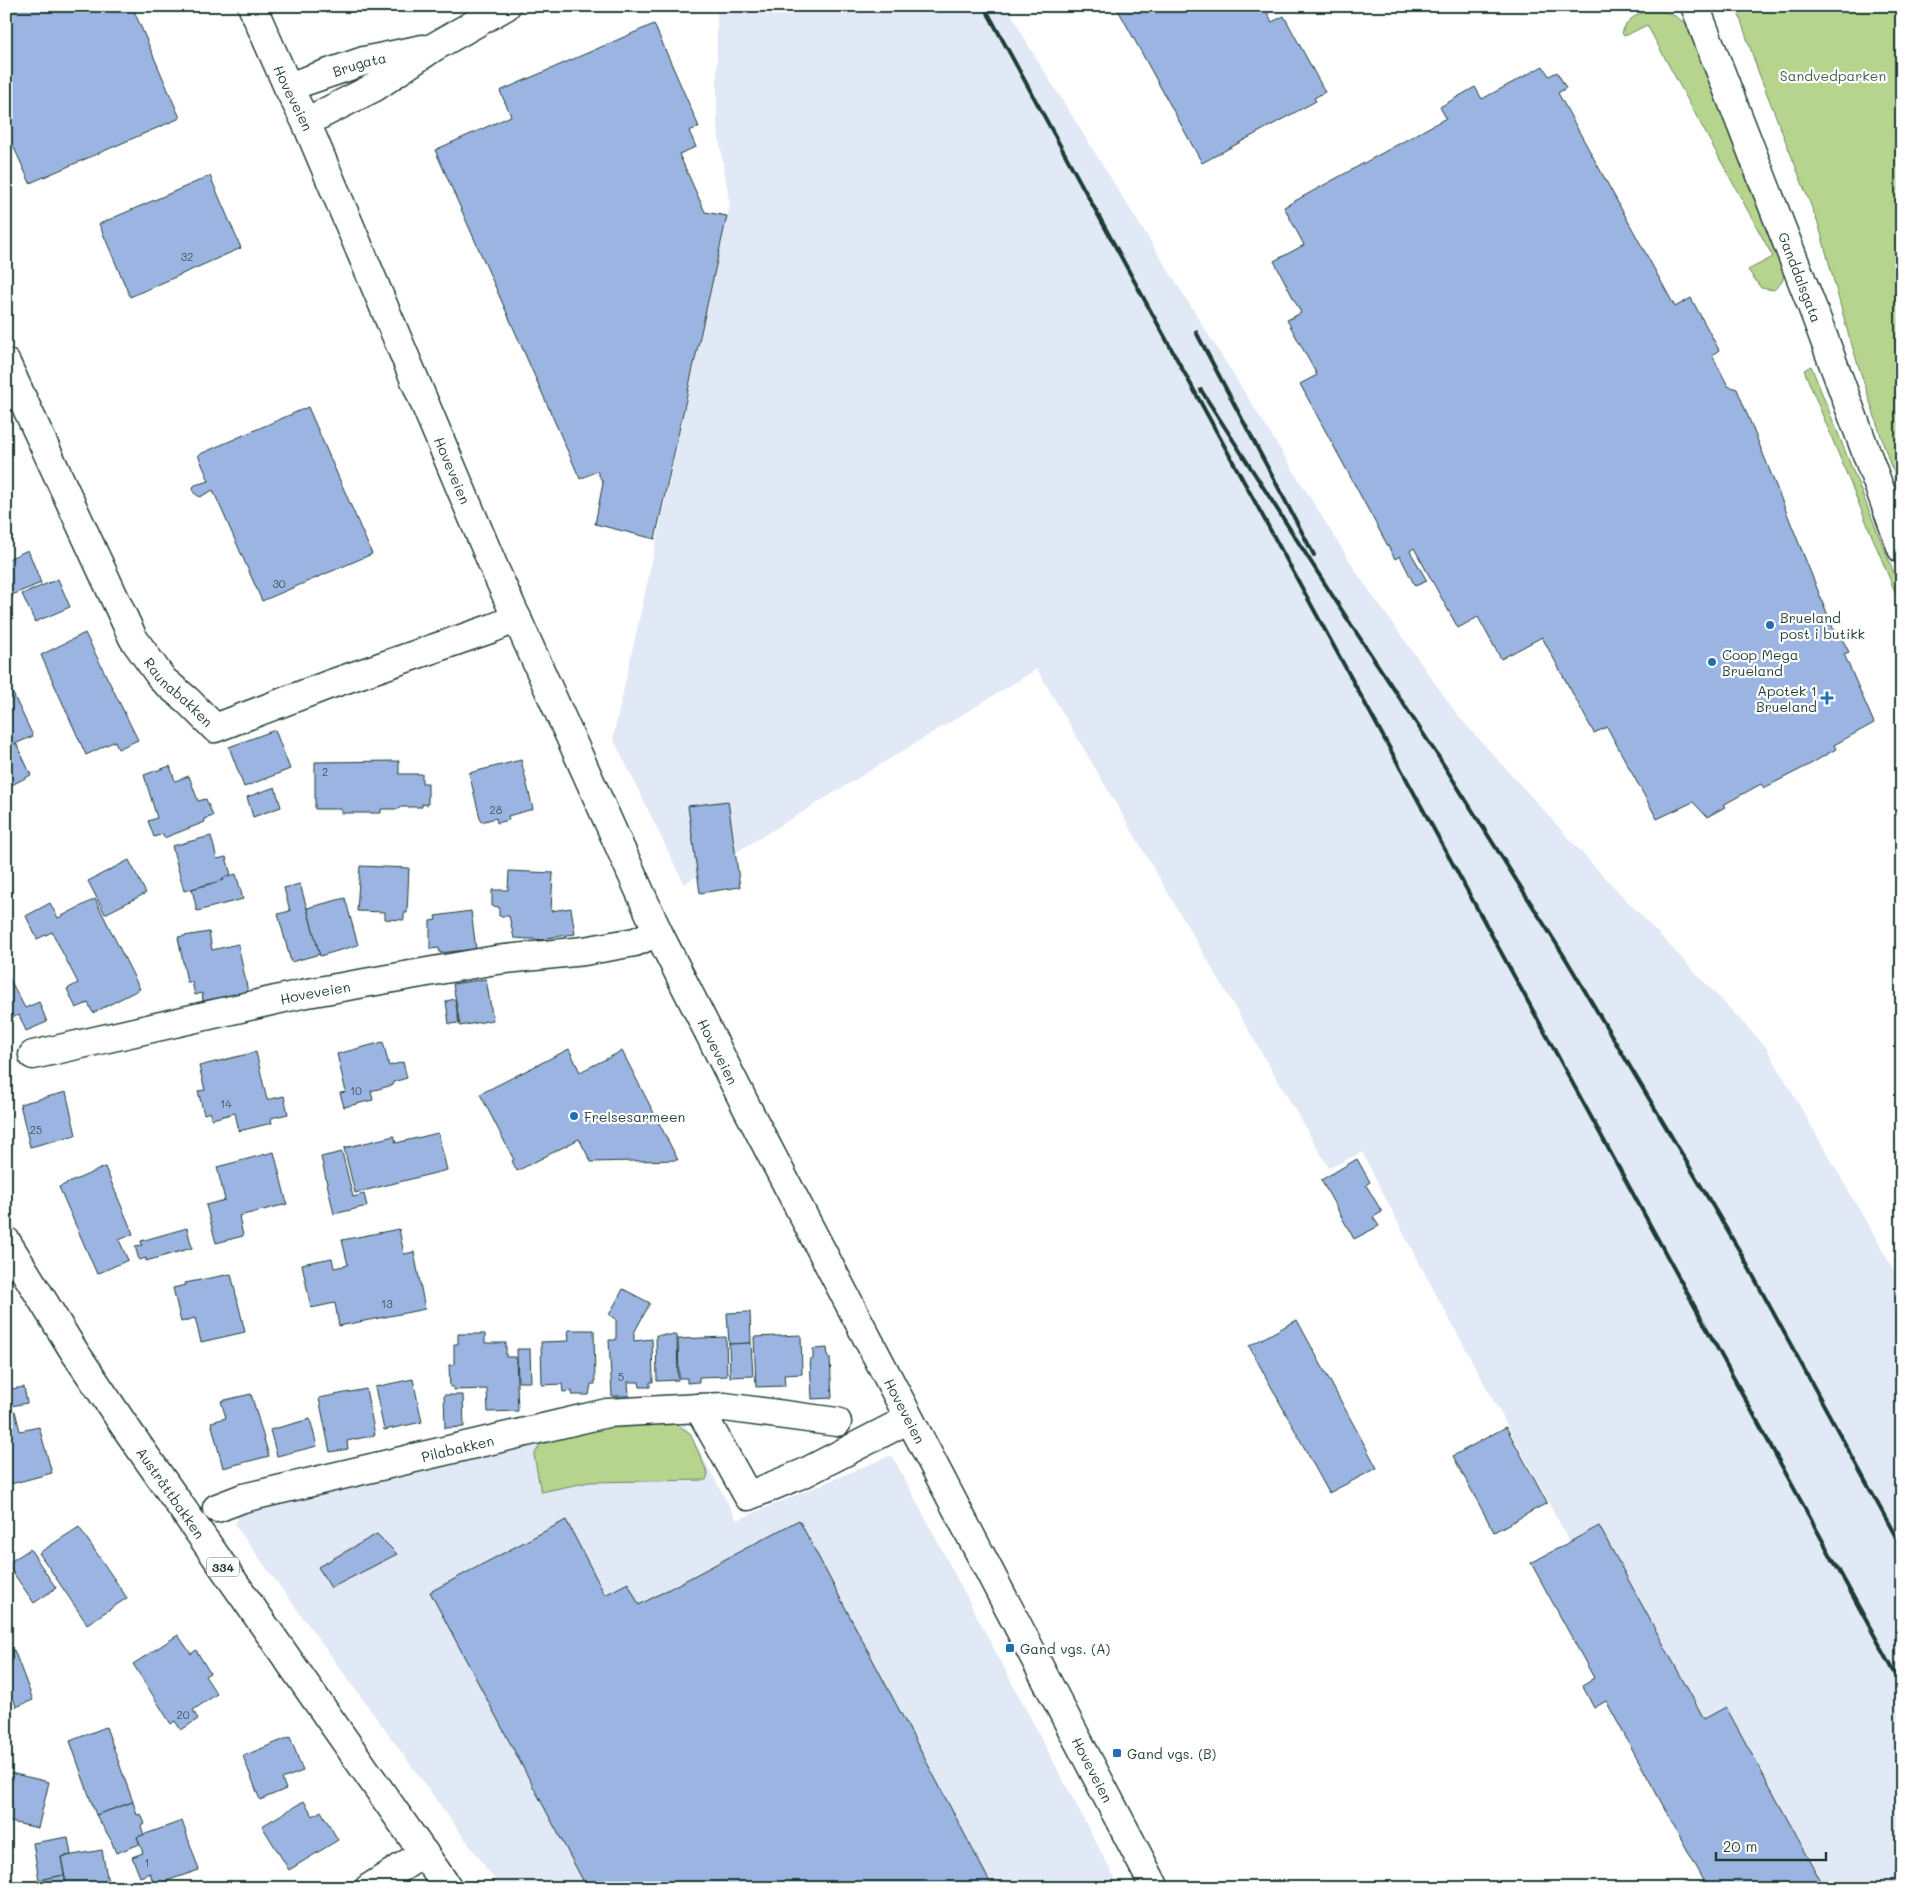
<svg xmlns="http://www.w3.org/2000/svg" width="1908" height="1894" viewBox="0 0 1908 1894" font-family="Mali,sans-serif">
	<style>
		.built { fill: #e1e8f6 }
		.green { fill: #b6d48d; stroke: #6a8860 }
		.building { fill: #9bb4e1; stroke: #1f3d34 }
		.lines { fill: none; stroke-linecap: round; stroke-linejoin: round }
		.minor-casing { stroke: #1f3d34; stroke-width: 31 }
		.major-casing { stroke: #1f3d34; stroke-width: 31 }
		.minor { stroke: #fff; stroke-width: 28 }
		.major { stroke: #fff; stroke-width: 28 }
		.rail { stroke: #1f3d34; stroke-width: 4 }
		.poi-dot { fill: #1f6fb2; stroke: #fff; stroke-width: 2 }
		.labels { text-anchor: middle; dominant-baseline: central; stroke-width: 4.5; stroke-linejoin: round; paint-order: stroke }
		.number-label { font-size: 11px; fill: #3e5b5f }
		.shield { fill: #fff; stroke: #627771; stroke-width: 1 }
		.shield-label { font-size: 12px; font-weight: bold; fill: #1f3d34 }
		.street-label { font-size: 14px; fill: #1f3d34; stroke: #fff }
		.park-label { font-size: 14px; fill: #45634a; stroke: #fff }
		.poi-label { font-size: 14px; fill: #1f3d34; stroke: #fff; text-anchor: start }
	</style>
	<rect width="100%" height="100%" fill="#fff"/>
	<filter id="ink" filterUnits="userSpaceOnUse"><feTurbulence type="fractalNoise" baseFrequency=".02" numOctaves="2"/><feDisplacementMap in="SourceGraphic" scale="10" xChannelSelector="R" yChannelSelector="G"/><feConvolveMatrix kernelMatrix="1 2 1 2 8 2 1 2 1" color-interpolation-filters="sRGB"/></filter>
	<g filter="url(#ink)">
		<g class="built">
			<path d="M717,6H1007L1034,55L1361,579L1459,717L1594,866L1766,1047L1902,1284V1888H1825L1727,1707L1704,1719L1599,1526L1570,1542L1410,1246L1362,1152L1329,1168L1037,669L684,884L613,738L730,206L717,125Z"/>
			<path d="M682,1419L737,1520L892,1455L1120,1888H501L235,1525L240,1510L527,1442Z"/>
		</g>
		<g class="green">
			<path d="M1736,6H1902V491L1890,464L1848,333L1819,226L1758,71Z"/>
			<path d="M1649,10C1666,11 1677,14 1688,27L1715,97L1748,169L1777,248L1784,274L1782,282L1774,290L1761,288L1748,270L1773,257L1647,25L1627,35L1624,36L1622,33C1626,19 1636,15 1649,10Z"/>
			<path d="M1811,366L1902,593V609L1804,370Z"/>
			<path d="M674,1423L690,1433L708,1474L706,1480L589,1482L541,1492L534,1455L542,1442L599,1426Z"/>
		</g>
		<g class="building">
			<path d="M6,6H132L180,118L30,183L6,130Z"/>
			<path d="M1116,6H1264L1272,22L1284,16L1325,92L1314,98L1316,101L1202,163Z"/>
			<path d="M654,24L699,127L689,131L696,147L679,154L705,212L727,216L655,539L595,524L603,483L597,471L580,479L435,150L511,116L500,91Z"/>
			<path d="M1543,66L1549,76L1557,72L1566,88L1558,93L1675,307L1691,298L1719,350L1712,355L1728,386L1737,389L1835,633L1838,631L1849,652L1844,654L1874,723L1834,745L1836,749L1807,766L1764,788L1761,784L1723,805L1725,807L1707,817L1693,802L1657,819L1607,727L1594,733L1542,637L1501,659L1478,617L1458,628L1414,548L1410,551L1427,581L1415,586L1400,556L1395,559L1300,384L1317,375L1287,320L1301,313L1274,261L1304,245L1284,207L1446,118L1440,107L1475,87L1482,99Z"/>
			<path d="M210,176L241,248L130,297L99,224Z"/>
			<path d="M308,407L372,554L262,601L213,490L200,497L194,493L193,487L195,485L209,481L198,455Z"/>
			<path d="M28,550L41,583L12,595L13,597L6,600V560Z"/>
			<path d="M58,579L70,607L35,622L22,594Z"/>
			<path d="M85,633L138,740L118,749L115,741L86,755L41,655Z"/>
			<path d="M6,679L33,736L6,748Z"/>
			<path d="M275,730L290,769L244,787L229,747Z"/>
			<path d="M16,743L31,775L6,788V748Z"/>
			<path d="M521,760L533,809L508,816L509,820L497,823L496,818L481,822L469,773Z"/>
			<path d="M399,761V774H422V783H428V805L422,804V807H400L399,809H381V813H341V809H315V762Z"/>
			<path d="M170,766L175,781L189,776L198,801L206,799L213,816L204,819L205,822L164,838L163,834L154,837L148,821L157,818L144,775Z"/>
			<path d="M275,787L281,807L253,817L247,797Z"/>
			<path d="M728,801L740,887L700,893L688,806Z"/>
			<path d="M211,836L217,859L226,857L231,875L223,878L224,880L184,891L172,846Z"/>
			<path d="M129,860L146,893L105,914L88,881Z"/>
			<path d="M360,866L409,868L407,913H404V920L385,919V912L357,911Z"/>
			<path d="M509,871L553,873L551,911L571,908L575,934L547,938V940L514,938L509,916H499V907L492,906V890H508Z"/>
			<path d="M236,874L243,899L197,911L192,889L224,880L223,878Z"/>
			<path d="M300,884L320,954L291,962L278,914L290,911L284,888Z"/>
			<path d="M345,898L358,945L320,956L307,908Z"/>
			<path d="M95,899L140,989L93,1013L88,1003L76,1008L67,989L78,983L52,932L37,939L26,916L50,903L58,918Z"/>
			<path d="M471,911L476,949L440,953L439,948L430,949V921L436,920L435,916Z"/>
			<path d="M209,932L212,950L238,944L248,992L203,1001L202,993L195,995L192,982H187L178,937Z"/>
			<path d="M6,972L25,1008L39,1002L47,1022L26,1031L19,1015L6,1020Z"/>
			<path d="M486,979L493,1020L460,1026L453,984Z"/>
			<path d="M455,999L459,1023L449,1024L446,1001Z"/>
			<path d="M383,1042L389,1066L403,1062L407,1078L393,1082V1085L371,1091L373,1100L344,1107L340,1093L346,1092L337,1054Z"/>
			<path d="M569,1049L580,1072L622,1051L678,1160L591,1162L579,1139L517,1171L512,1161L514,1160L480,1094Z"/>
			<path d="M256,1052L267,1100L284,1096L288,1114L271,1118L272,1123L239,1131L235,1113L212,1119L210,1112L204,1114L198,1091L205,1090L199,1066Z"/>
			<path d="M66,1092L76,1135L30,1147L20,1104Z"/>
			<path d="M438,1133L447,1170L355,1193L344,1148L394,1136L396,1143Z"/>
			<path d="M274,1152L287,1204L239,1216L243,1236L216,1243L206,1205L225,1200L217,1167Z"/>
			<path d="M342,1152L353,1197L364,1194L367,1206L334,1214L321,1157Z"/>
			<path d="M1357,1159L1370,1182L1366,1185L1382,1212L1373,1217L1379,1226L1354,1239L1321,1180Z"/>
			<path d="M105,1167L133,1234L119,1240L128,1260L97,1274L59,1187Z"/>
			<path d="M187,1228L192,1248L146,1261V1258L139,1260L135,1246L142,1245L141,1241Z"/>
			<path d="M399,1229L404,1254L414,1252L425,1309L339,1326L335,1303L311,1308L302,1264L332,1258L334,1268L348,1265L342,1240Z"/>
			<path d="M231,1274L245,1332L201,1342L195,1318L181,1322L173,1288L186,1285L185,1283Z"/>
			<path d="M623,1289L650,1303L634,1333V1341L652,1339L653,1382H650V1387H640L639,1382H628L629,1396H612L609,1340H616V1319L609,1315Z"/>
			<path d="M750,1312L751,1343L729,1344L727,1313Z"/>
			<path d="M1297,1320L1377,1468L1329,1493L1249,1346Z"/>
			<path d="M568,1330H594L595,1384H591L589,1395H572V1391L563,1392L562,1384L542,1385L541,1342L569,1341Z"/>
			<path d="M458,1334H485V1343H506V1357H516L518,1411L488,1412L487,1389L454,1390V1387H450L449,1365H454V1344H458Z"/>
			<path d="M656,1335H677L678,1380L657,1381Z"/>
			<path d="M801,1335L802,1374L784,1375L785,1386L756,1387L754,1337Z"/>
			<path d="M726,1337L727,1376L699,1377V1382L687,1383V1378H679L678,1339Z"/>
			<path d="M751,1343L753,1376L730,1377L729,1344Z"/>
			<path d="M827,1348L828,1358H830L832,1398L812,1399L810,1359H813V1349Z"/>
			<path d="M517,1349H530L531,1382H518Z"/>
			<path d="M413,1379L422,1422L384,1430L375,1387Z"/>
			<path d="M24,1387L27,1403L6,1407V1390Z"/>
			<path d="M366,1389L375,1435L347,1441L348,1449L330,1452L319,1398Z"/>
			<path d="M251,1394L269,1456L223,1468L211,1422L226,1418L221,1401Z"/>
			<path d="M444,1395H463L464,1427L445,1428Z"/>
			<path d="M15,1411L20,1431L39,1427L52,1473L7,1485L6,1413Z"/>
			<path d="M310,1419L317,1446L277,1456L270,1430Z"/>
			<path d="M1506,1427L1547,1503L1494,1532L1453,1456Z"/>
			<path d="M566,1520L605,1595L628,1583L639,1605L799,1520L993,1888H587L430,1592Z"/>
			<path d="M1599,1526L1704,1719L1726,1707L1825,1888H1708L1606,1701L1594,1708L1582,1685L1594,1678L1531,1563Z"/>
			<path d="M79,1527L127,1598L87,1624L39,1553Z"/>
			<path d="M377,1534L397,1554L331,1588L318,1567Z"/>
			<path d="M30,1549L56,1588L34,1603L7,1564Z"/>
			<path d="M178,1635L191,1654L196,1650L210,1673L205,1676L217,1694L193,1710L198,1719L181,1730L175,1721L171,1724L133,1664Z"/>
			<path d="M14,1650L33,1700L16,1707L14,1700L6,1703V1654Z"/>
			<path d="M106,1727L133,1802L96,1815L70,1741Z"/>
			<path d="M290,1737L303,1771L282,1779L286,1789L260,1800L243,1756Z"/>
			<path d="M6,1772L49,1782L38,1828L6,1821Z"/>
			<path d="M304,1801L313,1816L321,1811L338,1840L289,1870L262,1826Z"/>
			<path d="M133,1802L137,1815L141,1814L145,1824L141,1826L144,1835L137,1837L140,1844L116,1853L111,1840L96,1815Z"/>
			<path d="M182,1821L199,1870L154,1885L150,1873L140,1877L132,1857L143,1853L137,1837Z"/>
			<path d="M68,1837L71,1855L61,1857L64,1875L39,1880L33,1843Z"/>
			<path d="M102,1850L109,1888H67L61,1857Z"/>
			<path d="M64,1875L67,1888H41L39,1880Z"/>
		</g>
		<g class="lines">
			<defs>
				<g id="minor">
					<path id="s1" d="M1695,6L1813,309L1902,549"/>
					<path id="s2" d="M288,87L364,61L423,49"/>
					<path d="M306,122L375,87L434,47L506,6"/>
					<path id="s3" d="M6,363L133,638L163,680L187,700L215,728L328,685L493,628L517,618"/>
					<path id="s4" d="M33,1055L302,994L496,960L584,951L635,942L658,932"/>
					<path d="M699,1408L725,1407L837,1422"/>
					<path id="s5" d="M217,1508L243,1498L607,1413L699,1408L748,1496L804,1473L909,1419"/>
					<path d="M369,1888L424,1853"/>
				</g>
				<g id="major">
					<path id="s6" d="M252,6L288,87L306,122L495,570L658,932L748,1110L1155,1888"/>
					<path id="s7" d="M6,1241L74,1351L128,1431L448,1888"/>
				</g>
			</defs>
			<use href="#minor" class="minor-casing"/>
			<use href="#major" class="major-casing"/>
			<use href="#minor" class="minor"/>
			<use href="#major" class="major"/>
			<g class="rail">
				<path d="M984,6L1902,1686"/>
				<path d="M1196,332L1314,555"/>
				<path d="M1201,390L1350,623L1438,756L1566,959L1739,1250L1902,1548"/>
			</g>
		</g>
	</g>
	<g class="poi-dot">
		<circle cx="1770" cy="625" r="5"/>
		<circle cx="1712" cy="662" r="5"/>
		<path d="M1824.5 690.5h5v5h5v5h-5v5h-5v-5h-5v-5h5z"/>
		<circle cx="574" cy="1116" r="5"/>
		<rect x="1005" y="1643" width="10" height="10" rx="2.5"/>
		<rect x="1112" y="1748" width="10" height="10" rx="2.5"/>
	</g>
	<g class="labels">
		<g class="number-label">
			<text x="187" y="256">32</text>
			<text x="279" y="583">30</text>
			<text x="325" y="771">2</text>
			<text x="496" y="809">28</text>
			<text x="356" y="1090">10</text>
			<text x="226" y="1103">14</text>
			<text x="36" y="1129">25</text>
			<text x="387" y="1303">13</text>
			<text x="621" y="1376">5</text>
			<text x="183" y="1714">20</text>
			<text x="147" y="1862">1</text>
		</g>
		<rect class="shield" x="207" y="1557.5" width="32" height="19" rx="4"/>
		<g class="shield-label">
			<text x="223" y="1567">334</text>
		</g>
		<g class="street-label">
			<text stroke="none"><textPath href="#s2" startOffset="75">Brugata</textPath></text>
			<text stroke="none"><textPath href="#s6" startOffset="101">Hoveveien</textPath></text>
			<text stroke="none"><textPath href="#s1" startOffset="291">Ganddalsgata</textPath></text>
			<text stroke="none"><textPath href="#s6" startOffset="506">Hoveveien</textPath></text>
			<text stroke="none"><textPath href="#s3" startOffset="374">Raunabakken</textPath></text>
			<text stroke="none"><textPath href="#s4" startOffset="289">Hoveveien</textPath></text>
			<text stroke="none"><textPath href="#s6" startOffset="1145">Hoveveien</textPath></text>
			<text stroke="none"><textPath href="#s6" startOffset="1550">Hoveveien</textPath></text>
			<text stroke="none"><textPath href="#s5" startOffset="248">Pilabakken</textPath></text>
			<text stroke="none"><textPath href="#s7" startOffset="301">Austråttbakken</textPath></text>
			<text stroke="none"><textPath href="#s6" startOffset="1955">Hoveveien</textPath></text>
		</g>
		<g class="park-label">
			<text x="1833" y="75">Sandvedparken</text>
		</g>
		<g class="poi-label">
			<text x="1780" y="617">Brueland<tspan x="1780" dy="16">post i butikk</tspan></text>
			<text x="1722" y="654">Coop Mega<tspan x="1722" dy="16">Brueland</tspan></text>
			<text x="1817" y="690" text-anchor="end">Apotek 1<tspan x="1817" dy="16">Brueland</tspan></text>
			<text x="584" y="1116">Frelsesarmeen</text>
			<text x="1020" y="1648">Gand vgs. (A)</text>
			<text x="1127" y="1753">Gand vgs. (B)</text>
		</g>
	</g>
	<rect width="1908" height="1894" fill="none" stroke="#fff" stroke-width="25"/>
	<rect x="12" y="12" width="1883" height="1869" fill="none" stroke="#1f3d34" stroke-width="2" filter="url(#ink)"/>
	<path d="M1716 1852v8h110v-8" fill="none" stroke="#1f3d34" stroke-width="2.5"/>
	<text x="1723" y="1852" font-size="15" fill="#1f3d34" stroke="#ffffff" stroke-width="4" paint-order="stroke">20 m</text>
</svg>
